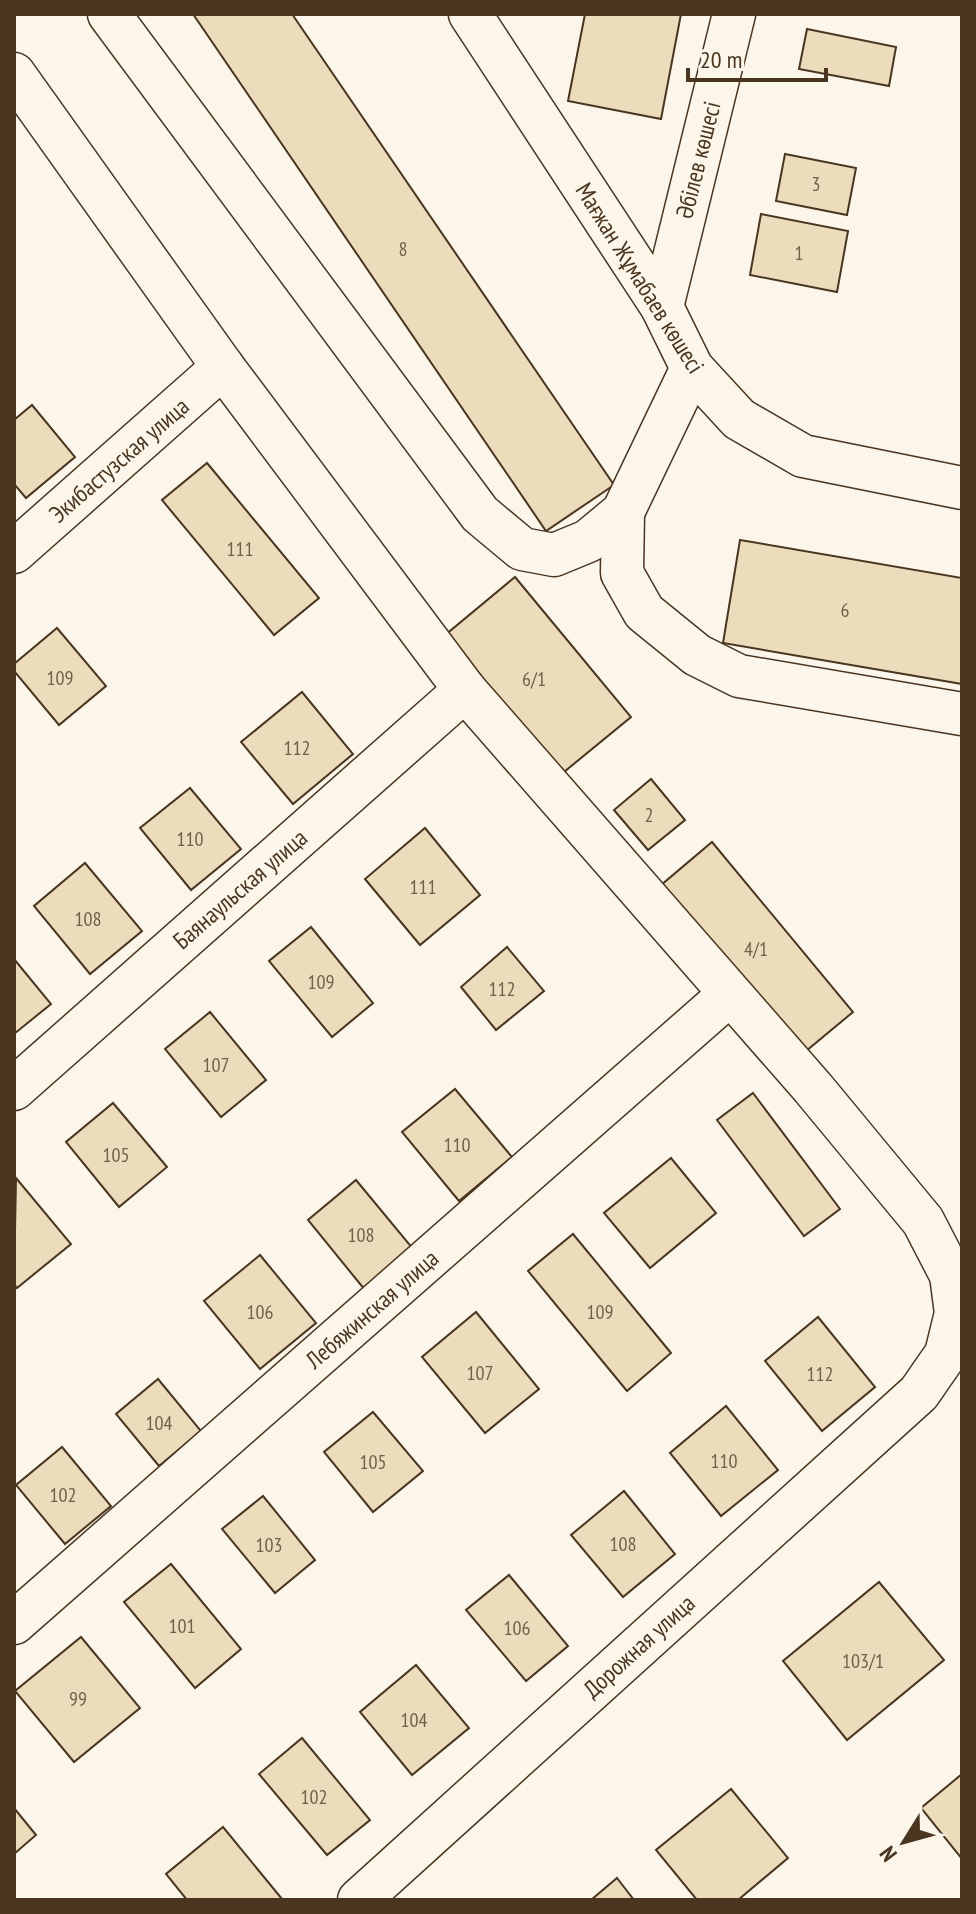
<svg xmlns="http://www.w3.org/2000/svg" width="976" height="1914" viewBox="0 0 976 1914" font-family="'PT Sans Narrow',sans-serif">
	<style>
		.building { fill: #ecdcbc; stroke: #4a3520; stroke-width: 2 }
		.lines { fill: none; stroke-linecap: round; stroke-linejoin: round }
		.street-casing { stroke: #4a3520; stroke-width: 45 }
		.street { stroke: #fbf6e9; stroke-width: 42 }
		.labels { text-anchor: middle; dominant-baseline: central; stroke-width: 6; stroke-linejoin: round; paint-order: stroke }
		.number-label { font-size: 20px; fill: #725f47 }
		.street-label { font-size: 24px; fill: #4a3520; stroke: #fbf6e9 }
	</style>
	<rect width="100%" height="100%" fill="#fbf6e9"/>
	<g class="building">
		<path d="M193,14H292L614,485L546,531Z"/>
		<path d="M585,14H681L661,119L568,101Z"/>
		<path d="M807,29L896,47L889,86L799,69Z"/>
		<path d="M785,154L856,168L847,215L776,201Z"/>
		<path d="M761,214L848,231L837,292L750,275Z"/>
		<path d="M32,405L75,457L26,498L14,484V420Z"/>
		<path d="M207,463L319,598L274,635L162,500Z"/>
		<path d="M740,540L962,578V684L723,643Z"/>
		<path d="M515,577L631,717L553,781L438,641Z"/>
		<path d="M57,628L106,686L59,725L14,671V664Z"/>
		<path d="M302,692L353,754L293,804L241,742Z"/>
		<path d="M651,779L685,820L648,850L614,810Z"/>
		<path d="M190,788L241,849L191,890L140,828Z"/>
		<path d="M425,828L480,895L420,945L365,879Z"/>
		<path d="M712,842L853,1012L800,1056L660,886Z"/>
		<path d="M85,863L142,931L90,974L34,906Z"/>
		<path d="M311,927L373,1003L332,1037L269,961Z"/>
		<path d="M507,947L544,991L496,1030L461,987Z"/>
		<path d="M14,959L51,1004L14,1034Z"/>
		<path d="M210,1012L266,1080L221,1117L165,1049Z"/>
		<path d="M455,1089L512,1157L459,1201L402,1132Z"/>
		<path d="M753,1093L840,1209L804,1236L717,1120Z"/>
		<path d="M113,1103L167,1167L119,1207L66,1142Z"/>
		<path d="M671,1158L716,1213L650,1268L604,1213Z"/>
		<path d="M16,1178L71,1244L17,1288L14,1284Z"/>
		<path d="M356,1180L414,1250L365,1290L308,1220Z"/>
		<path d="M573,1234L671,1353L627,1391L528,1271Z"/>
		<path d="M260,1255L316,1323L260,1369L204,1301Z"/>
		<path d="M476,1312L539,1389L485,1433L422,1357Z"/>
		<path d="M818,1317L875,1387L822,1431L765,1361Z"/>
		<path d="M158,1379L201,1431L159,1466L116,1414Z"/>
		<path d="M726,1406L778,1470L721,1516L670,1453Z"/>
		<path d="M373,1412L423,1471L373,1512L324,1452Z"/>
		<path d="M62,1447L111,1506L65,1544L16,1485Z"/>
		<path d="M624,1491L675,1554L623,1597L571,1535Z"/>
		<path d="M263,1496L315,1560L275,1593L222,1529Z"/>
		<path d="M171,1564L241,1649L195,1688L124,1602Z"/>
		<path d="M509,1575L568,1646L526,1681L466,1610Z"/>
		<path d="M879,1582L944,1660L847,1740L783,1661Z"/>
		<path d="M81,1637L140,1708L74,1762L15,1691Z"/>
		<path d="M416,1665L469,1728L412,1775L360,1712Z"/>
		<path d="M302,1738L370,1820L327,1855L259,1774Z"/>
		<path d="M962,1774V1859L921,1808Z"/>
		<path d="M731,1789L788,1858L738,1900H697L656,1850Z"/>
		<path d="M14,1808L36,1835L14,1854Z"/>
		<path d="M223,1827L282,1899L281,1900H187L166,1874Z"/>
		<path d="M617,1878L634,1900H591Z"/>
	</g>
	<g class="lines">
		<defs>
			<g id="street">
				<path d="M109,14L480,514L522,549L554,555L588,541L623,512L692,368"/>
				<path d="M470,14L662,307L692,368L739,419L803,456L962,488"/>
				<path d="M14,74L223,367L465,690L813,1088L923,1221L951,1275L956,1313L946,1354L919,1393L359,1900"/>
				<path d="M662,307L734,14"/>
				<path d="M623,512L622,573L644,612L697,655L739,676L962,714"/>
				<path d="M14,552L223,367"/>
				<path d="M14,1089L465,690"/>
				<path d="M14,1623L730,994"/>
			</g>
		</defs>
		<use href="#street" class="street-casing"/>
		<use href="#street" class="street"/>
	</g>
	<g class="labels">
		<g class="number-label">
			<text x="816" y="184">3</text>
			<text x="403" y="249">8</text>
			<text x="799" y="253">1</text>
			<text x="240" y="549">111</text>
			<text x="845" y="610">6</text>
			<text x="60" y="678">109</text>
			<text x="534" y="679">6/1</text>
			<text x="297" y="748">112</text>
			<text x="649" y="815">2</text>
			<text x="190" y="839">110</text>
			<text x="423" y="887">111</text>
			<text x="88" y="919">108</text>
			<text x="756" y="949">4/1</text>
			<text x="321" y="982">109</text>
			<text x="502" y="989">112</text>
			<text x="216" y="1065">107</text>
			<text x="457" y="1145">110</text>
			<text x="116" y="1155">105</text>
			<text x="361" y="1235">108</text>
			<text x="260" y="1312">106</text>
			<text x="600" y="1312">109</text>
			<text x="480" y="1373">107</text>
			<text x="820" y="1374">112</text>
			<text x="159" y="1423">104</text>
			<text x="724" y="1461">110</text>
			<text x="373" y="1462">105</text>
			<text x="63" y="1495">102</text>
			<text x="623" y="1544">108</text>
			<text x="269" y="1545">103</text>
			<text x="182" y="1626">101</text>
			<text x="517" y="1628">106</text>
			<text x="863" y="1661">103/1</text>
			<text x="78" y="1699">99</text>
			<text x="414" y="1720">104</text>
			<text x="314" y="1797">102</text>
		</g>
		<g class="street-label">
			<text transform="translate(698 160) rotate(-76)">Әбілев көшесі</text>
			<text transform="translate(640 278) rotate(58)">Мағжан Жұмабаев көшесі</text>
			<text transform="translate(119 460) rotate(-41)">Экибастузская улица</text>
			<text transform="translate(240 889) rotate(-41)">Баянаульская улица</text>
			<text transform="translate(372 1309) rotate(-41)">Лебяжинская улица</text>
			<text transform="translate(639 1646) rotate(-42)">Дорожная улица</text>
		</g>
	</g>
	<rect width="976" height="1914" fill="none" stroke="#4a3520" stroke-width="32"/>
	<g transform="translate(904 1842) rotate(233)" stroke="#fbf6e9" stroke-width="6" paint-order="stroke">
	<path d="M0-6L14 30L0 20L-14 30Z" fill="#4a3520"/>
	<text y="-12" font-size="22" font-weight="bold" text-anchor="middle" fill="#4a3520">N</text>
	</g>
	<path d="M688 68v12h138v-12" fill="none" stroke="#4a3520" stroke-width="4"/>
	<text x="700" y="68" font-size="24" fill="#4a3520" stroke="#fbf6e9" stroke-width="6" paint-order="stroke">20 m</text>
</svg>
